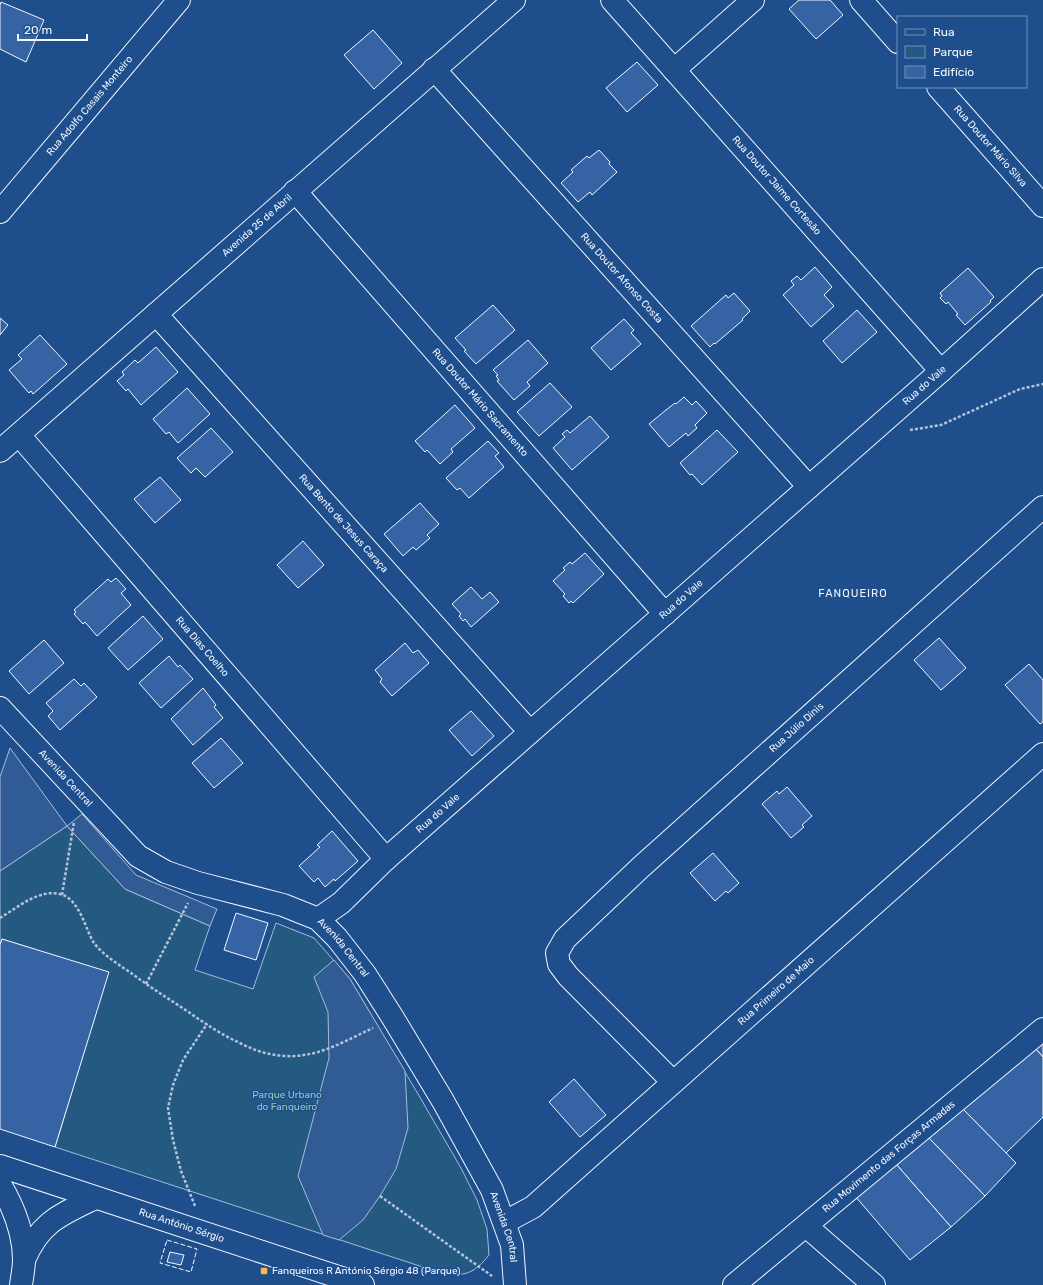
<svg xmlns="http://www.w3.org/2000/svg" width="1043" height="1285" viewBox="0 0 1043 1285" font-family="Rubik,sans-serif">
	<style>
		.green { fill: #245a82; stroke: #a8bbd7 }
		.parking { fill: #305b95; stroke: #a8bbd7 }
		.building { fill: #3563a3; stroke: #f2f6ff }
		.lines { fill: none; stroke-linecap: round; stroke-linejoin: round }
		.minor-casing { stroke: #f2f6ff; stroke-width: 24 }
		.path { stroke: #b3c4dc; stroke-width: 2.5; stroke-dasharray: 3 2; stroke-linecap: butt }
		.minor { stroke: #1f4e8c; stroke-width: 22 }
		.fence { stroke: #f2f6ff; stroke-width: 1; stroke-dasharray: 5 2; stroke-linecap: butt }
		.poi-dot { fill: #ffb74d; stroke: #1f4e8c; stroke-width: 1.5 }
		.labels { text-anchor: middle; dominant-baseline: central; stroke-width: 3; stroke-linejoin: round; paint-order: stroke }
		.street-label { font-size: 10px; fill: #f2f6ff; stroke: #1f4e8c }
		.park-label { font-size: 10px; fill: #97c8a6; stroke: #1f4e8c }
		.poi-label { font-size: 10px; fill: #f2f6ff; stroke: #1f4e8c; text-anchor: start }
		.neighbourhood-label { font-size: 11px; letter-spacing: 1px; fill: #f2f6ff; stroke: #1f4e8c }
	</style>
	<rect width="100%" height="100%" fill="#1f4e8c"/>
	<path class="green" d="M67,826L125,889L210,926L195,970L253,989L276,923L314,938L350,979L418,1094L461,1168L477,1200L487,1229L489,1255C468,1282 455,1275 426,1268L55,1147L108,973L2,939L0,945V871Z"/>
	<g class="parking">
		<path d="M10,748L67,826L82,814L136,875L217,909L210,926L125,889L67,826L0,871V777Z"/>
		<path d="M334,960L350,979L405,1071L408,1128L396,1169L380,1196L363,1220L339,1240L323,1235L298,1176L329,1058L328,1012L314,977Z"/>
	</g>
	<g class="building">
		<path d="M799,0H830L843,15L816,39L789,9Z"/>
		<path d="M1,2L44,20L26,62L0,49V5Z"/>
		<path d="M373,30L402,63L374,89L344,55Z"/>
		<path d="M637,62L658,85L627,112L606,88Z"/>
		<path d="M599,150L610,162L609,164L617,172L592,195L590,192L578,202L561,183L573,172L571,170L587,156L589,158Z"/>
		<path d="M815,267L832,287L824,295L834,306L811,327L783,295L794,285L791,281L797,276L801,280Z"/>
		<path d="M968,268L994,297L990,301L991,302L965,325L956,315L958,314L948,302L946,304L940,298L942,296L940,293Z"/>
		<path d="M734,293L750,311L742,319L743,320L715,344L714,343L710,347L691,326L726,295L728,298Z"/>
		<path d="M493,305L515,330L476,364L464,351L466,350L455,338Z"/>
		<path d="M857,310L877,332L842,363L823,341Z"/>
		<path d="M0,318L8,325L0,335Z"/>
		<path d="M624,319L634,330L631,333L641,344L611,370L591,348Z"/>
		<path d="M40,335L67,364L33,394L31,391L29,393L9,370L22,359L18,355Z"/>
		<path d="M528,340L548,363L527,382L530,386L514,400L497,381L499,380L496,376L498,375L493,370Z"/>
		<path d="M156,347L178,372L141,405L128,389L126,391L117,381L124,375L122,372L135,360L138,363Z"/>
		<path d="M550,383L572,407L539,436L517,412Z"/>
		<path d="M187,388L210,414L178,443L169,432L166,434L153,419Z"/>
		<path d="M684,397L692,405L696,401L707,413L695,425L697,428L688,436L686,433L669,447L649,424L666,410L675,403L676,404Z"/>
		<path d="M455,405L475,428L451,449L453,452L440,464L427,450L425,452L415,441Z"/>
		<path d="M590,416L609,437L572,470L553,448L565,437L562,434L567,430L570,433Z"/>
		<path d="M211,428L233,452L205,477L196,468L191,473L177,458Z"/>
		<path d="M717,430L738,452L702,485L692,474L690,475L680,463Z"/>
		<path d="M488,441L499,453L495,456L504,467L469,498L460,488L457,490L446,478Z"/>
		<path d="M160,477L181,500L155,523L134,499Z"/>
		<path d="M420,503L439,524L427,535L430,538L416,550L413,547L403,556L384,534Z"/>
		<path d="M303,541L324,565L298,588L277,565Z"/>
		<path d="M585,553L604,574L573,603L571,601L569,603L563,596L565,594L553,581L565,570L563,568L570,562L572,564Z"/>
		<path d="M116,578L126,589L121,593L131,605L97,636L85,622L83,624L74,614L76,612L74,610L108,579L111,582Z"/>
		<path d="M471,587L482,599L490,592L499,602L471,627L465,619L463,621L459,616L461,614L452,604Z"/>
		<path d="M143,616L163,639L128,670L108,648Z"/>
		<path d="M939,638L966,668L941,690L914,660Z"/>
		<path d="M44,640L64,663L29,694L9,671Z"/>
		<path d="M405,643L413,653L418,650L429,663L392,696L380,682L382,679L375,670Z"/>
		<path d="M169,656L178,667L180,665L193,679L161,708L139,683Z"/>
		<path d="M1029,664L1043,680V722L1040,724L1005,685Z"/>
		<path d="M74,679L81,686L84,683L97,697L60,730L48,716L53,711L46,703Z"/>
		<path d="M203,688L216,705L214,707L223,718L193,745L171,719Z"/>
		<path d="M471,711L494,736L472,756L449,730Z"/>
		<path d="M221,738L243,763L214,788L192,763Z"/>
		<path d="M787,787L812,816L802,825L804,827L791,838L762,804L777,791L779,794Z"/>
		<path d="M332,831L358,861L335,881L334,879L325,887L318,878L314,882L299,866L320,847L317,845Z"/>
		<path d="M713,853L739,883L728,893L726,891L715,901L690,873Z"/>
		<path d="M236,913L268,923L256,960L224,950Z"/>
		<path d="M2,939L109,972L55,1147L0,1129V945Z"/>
		<path d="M1043,1041V1057L1035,1048Z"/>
		<path d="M1035,1048L1043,1057V1117L1006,1153L960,1106Z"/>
		<path d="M574,1079L606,1115L580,1137L549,1102Z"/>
		<path d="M960,1106L1016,1163L985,1196L929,1138Z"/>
		<path d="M929,1138L985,1196L951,1227L896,1164Z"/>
		<path d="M896,1164L951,1227L910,1260L855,1196Z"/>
		<path d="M170,1252L184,1255L181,1265L167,1262Z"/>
	</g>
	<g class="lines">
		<defs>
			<g id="minor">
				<path id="s1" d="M612,0L941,371"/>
				<path d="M861,0L898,42"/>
				<path id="s2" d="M434,69L809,487"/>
				<path d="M674,70L753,0"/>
				<path id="s3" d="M938,87L1043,206"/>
				<path id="s4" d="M295,191L665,614"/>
				<path id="s5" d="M0,212L179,0"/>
				<path id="s6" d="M156,314L530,732"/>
				<path id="s7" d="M19,435L386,859"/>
				<path id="s8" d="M0,451L514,0"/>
				<path id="s9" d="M0,708L138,856L166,872L198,883L283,905L318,919L337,938L365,974L393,1018L443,1101L492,1190L512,1245L515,1285"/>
				<path id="s10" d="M318,919L341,903L386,859L941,371L1043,279"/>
				<path id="s11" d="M673,1082L568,976L559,964L557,953L565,939L641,867L1043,507"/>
				<path id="s12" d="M0,1166L363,1285"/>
				<path d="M0,1184C13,1206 24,1233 24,1260C24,1268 22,1277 21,1285"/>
				<path id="s13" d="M505,1222L533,1207L1043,754"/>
				<path d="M806,1226L874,1285"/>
				<path d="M24,1260C40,1222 60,1215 95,1198"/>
				<path id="s14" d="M734,1285L1043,1029"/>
			</g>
		</defs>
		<use href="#minor" class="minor-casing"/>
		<g class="path">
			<path d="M910,430L941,425L1020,389L1043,384"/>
			<path d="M62,895L74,822"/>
			<path d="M0,918C18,907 39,889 60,894C80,899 85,929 94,943C104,956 121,966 134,975C151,988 169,999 187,1011C203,1022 220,1034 238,1042C253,1050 268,1055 285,1056C317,1058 345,1041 373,1028"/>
			<path d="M146,984L188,903"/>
			<path d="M380,1196L492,1276"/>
			<path d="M195,1206L181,1171L173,1140L168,1108L173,1085L183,1060L207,1024"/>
		</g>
		<use href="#minor" class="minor"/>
		<path class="fence" d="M167,1240L197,1249L191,1272L160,1263Z"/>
	</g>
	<rect class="poi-dot" x="260" y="1267" width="8" height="8" rx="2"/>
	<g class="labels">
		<g class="street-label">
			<text stroke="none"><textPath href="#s5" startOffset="139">Rua Adolfo Casais Monteiro</textPath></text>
			<text stroke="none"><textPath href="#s3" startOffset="79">Rua Doutor Mário Silva</textPath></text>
			<text stroke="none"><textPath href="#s1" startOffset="248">Rua Doutor Jaime Cortesão</textPath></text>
			<text stroke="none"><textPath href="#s8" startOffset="342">Avenida 25 de Abril</textPath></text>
			<text stroke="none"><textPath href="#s2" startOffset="281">Rua Doutor Afonso Costa</textPath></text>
			<text stroke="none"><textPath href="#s10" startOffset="808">Rua do Vale</textPath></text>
			<text stroke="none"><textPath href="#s4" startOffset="281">Rua Doutor Mário Sacramento</textPath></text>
			<text stroke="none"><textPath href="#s6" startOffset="281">Rua Bento de Jesus Caraça</textPath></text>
			<text stroke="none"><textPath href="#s10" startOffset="484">Rua do Vale</textPath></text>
			<text stroke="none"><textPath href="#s7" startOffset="280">Rua Dias Coelho</textPath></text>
			<text stroke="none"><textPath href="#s11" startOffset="505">Rua Júlio Dinis</textPath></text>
			<text stroke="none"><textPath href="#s9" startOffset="96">Avenida Central</textPath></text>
			<text stroke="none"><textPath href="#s10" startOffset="160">Rua do Vale</textPath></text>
			<text stroke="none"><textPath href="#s9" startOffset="432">Avenida Central</textPath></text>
			<text stroke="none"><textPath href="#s13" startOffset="357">Rua Primeiro de Maio</textPath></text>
			<text stroke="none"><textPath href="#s14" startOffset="201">Rua Movimento das Forças Armadas</textPath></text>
			<text stroke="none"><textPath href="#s12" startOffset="191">Rua António Sérgio</textPath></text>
			<text stroke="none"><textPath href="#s9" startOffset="756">Avenida Central</textPath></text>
		</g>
		<g class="park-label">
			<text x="287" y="1095">Parque Urbano<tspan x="287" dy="12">do Fanqueiro</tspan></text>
		</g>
		<g class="poi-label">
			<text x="272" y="1271">Fanqueiros R António Sérgio 48 (Parque)</text>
		</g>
		<g class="neighbourhood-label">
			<text x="853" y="593">FANQUEIRO</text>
		</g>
	</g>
	<rect x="897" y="16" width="130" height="72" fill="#1f4e8c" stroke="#7391ba"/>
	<rect x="905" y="29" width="20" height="6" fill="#1f4e8c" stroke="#7391ba"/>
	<text x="933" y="36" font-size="12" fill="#f2f6ff">Rua</text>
	<rect x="905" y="46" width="20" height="12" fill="#245a82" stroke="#7391ba"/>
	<text x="933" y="56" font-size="12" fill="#f2f6ff">Parque</text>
	<rect x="905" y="66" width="20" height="12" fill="#3563a3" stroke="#7391ba"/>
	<text x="933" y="76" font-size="12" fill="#f2f6ff">Edifício</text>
	<path d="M18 34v6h69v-6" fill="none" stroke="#f2f6ff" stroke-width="2"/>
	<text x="24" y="34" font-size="12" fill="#f2f6ff" stroke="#1f4e8c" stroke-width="3" paint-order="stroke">20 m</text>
</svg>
